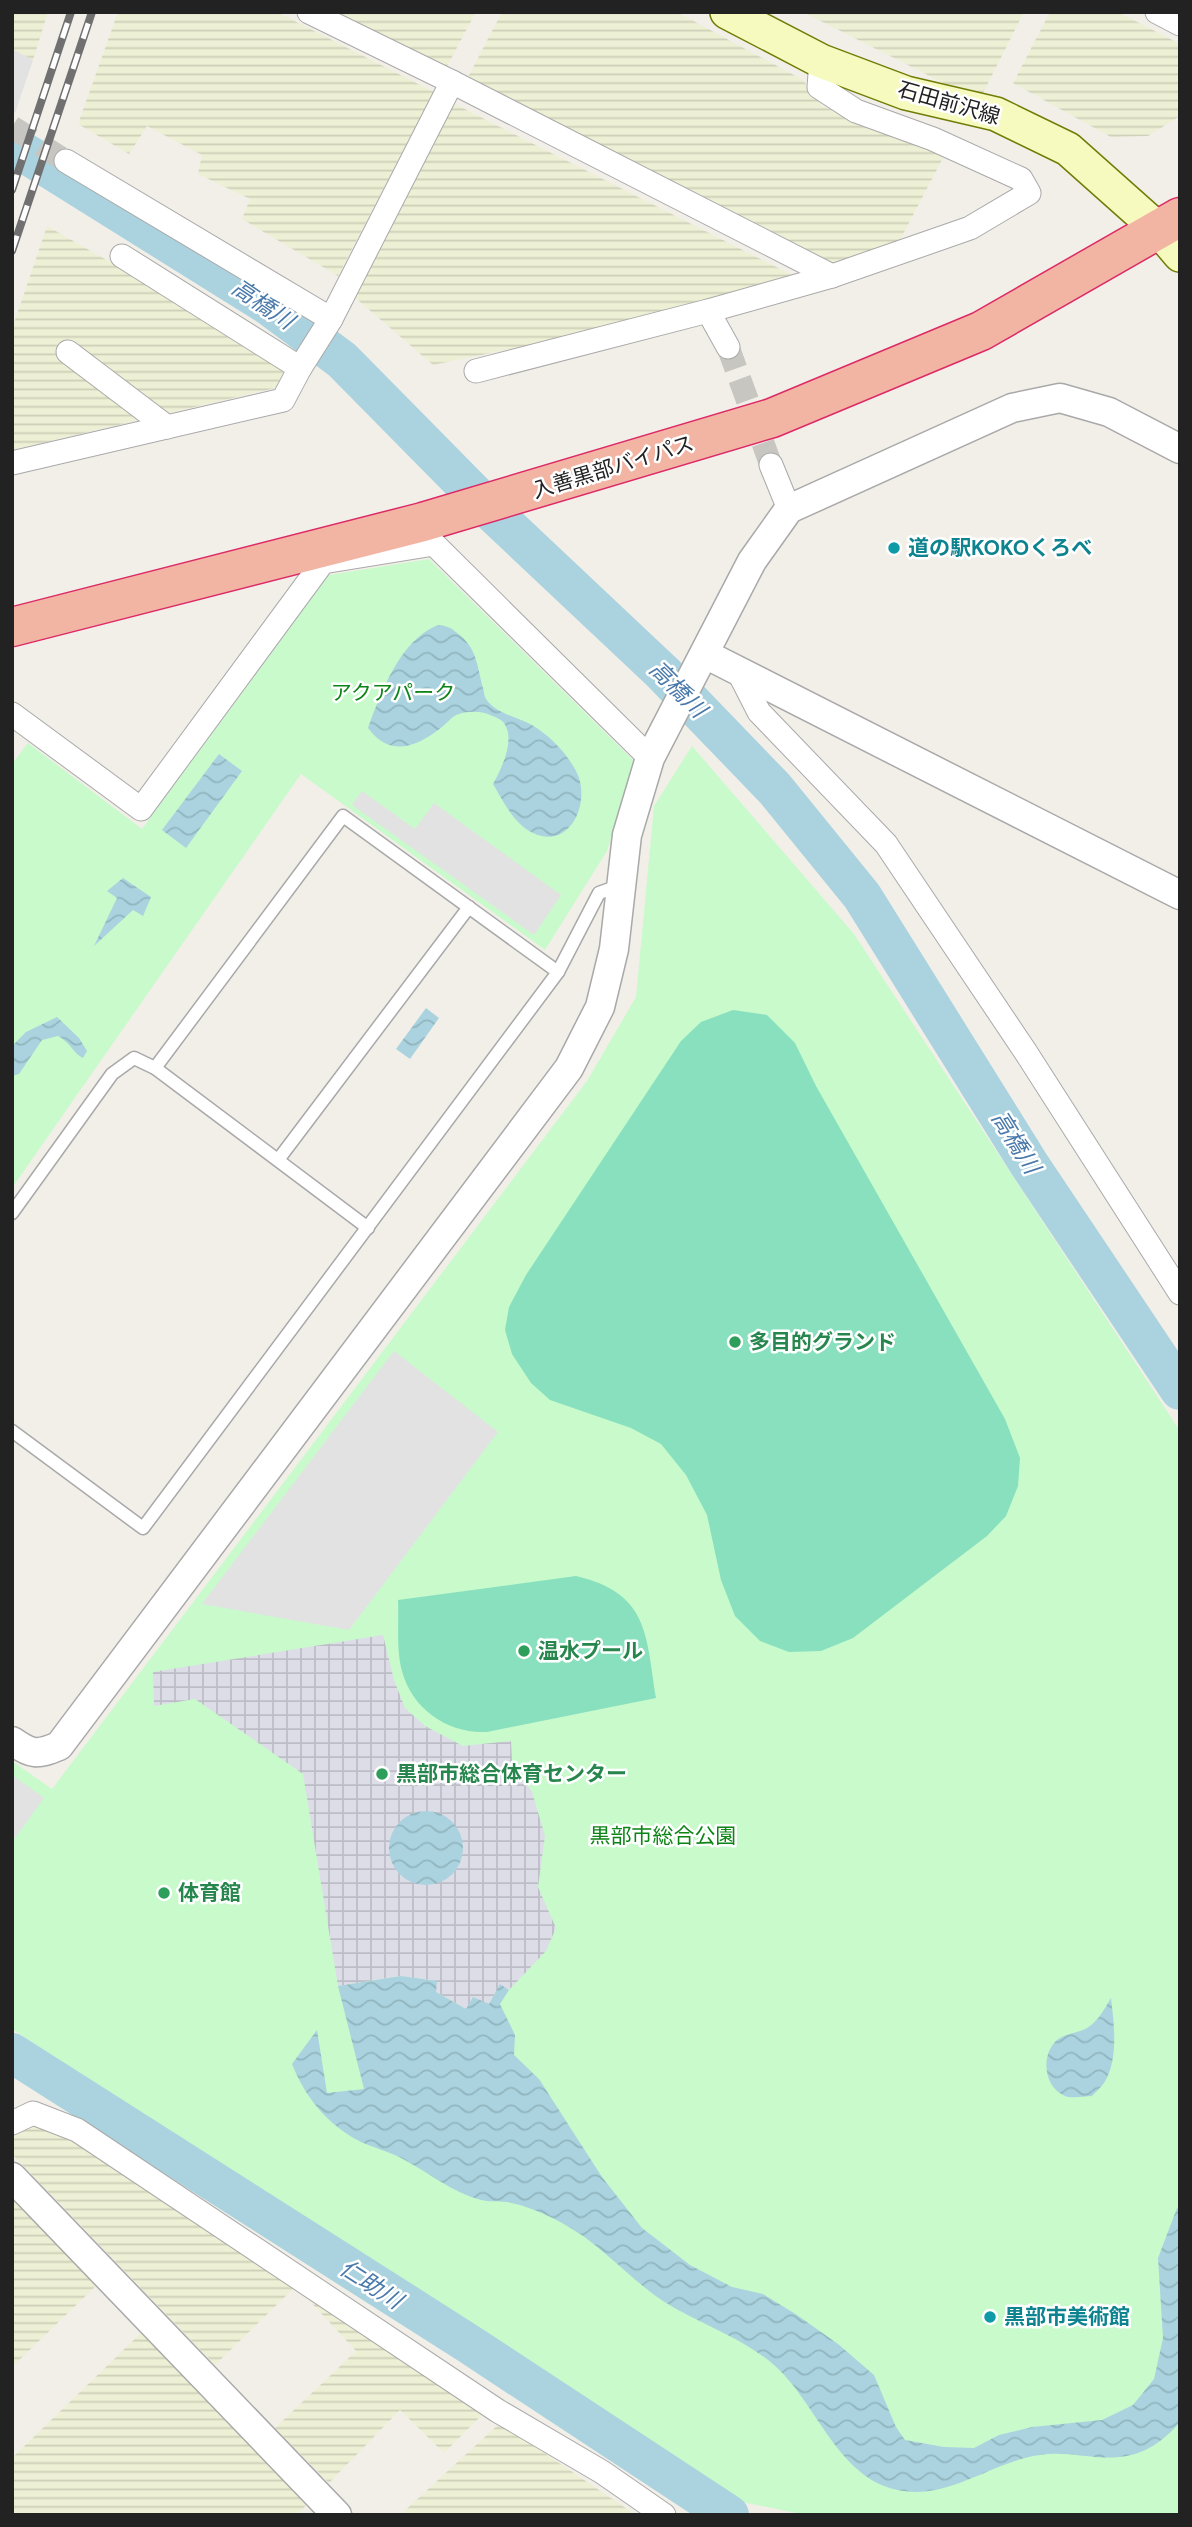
<svg xmlns="http://www.w3.org/2000/svg" width="1192" height="2527" viewBox="0 0 1192 2527" font-family="'DM Sans','Noto Sans JP',sans-serif">
	<style>
		.farmland { fill: url(#farmland-rules) }
		.park { fill: #c8facc }
		.pitch { fill: #88e0be }
		.parking { fill: #e2e2e2 }
		.plaza { fill: url(#plaza-grid) }
		.water { fill: url(#water-waves) }
		.lines { fill: none; stroke-linecap: round; stroke-linejoin: round }
		.river { stroke: #aad3df; stroke-width: 40 }
		.minor-tunnel { stroke: #c8c6c1; stroke-width: 23; stroke-dasharray: 23 11; stroke-linecap: butt }
		.service-casing { stroke: #a9a9a9; stroke-width: 15 }
		.minor-casing { stroke: #a9a9a9; stroke-width: 25 }
		.tertiary-casing { stroke: #a9a9a9; stroke-width: 31 }
		.secondary-casing { stroke: #707d05; stroke-width: 36 }
		.trunk-casing { stroke: #dc2a67; stroke-width: 41 }
		.service { stroke: #fff; stroke-width: 12 }
		.minor { stroke: #fff; stroke-width: 23 }
		.tertiary { stroke: #fff; stroke-width: 28 }
		.secondary { stroke: #f7fabf; stroke-width: 33 }
		.trunk { stroke: #f2b4a3; stroke-width: 38 }
		.rail-casing { stroke: #707070; stroke-width: 8 }
		.rail { stroke: #fff; stroke-width: 5; stroke-dasharray: 16; stroke-linecap: butt }
		.culture-dot { fill: #0f9aa8; stroke: #fff; stroke-width: 2.5 }
		.leisure-dot { fill: #2e9e5b; stroke: #fff; stroke-width: 2.5 }
		.labels { text-anchor: middle; dominant-baseline: central; stroke-width: 5; stroke-linejoin: round; paint-order: stroke }
		.street-label { font-size: 21px; fill: #222; stroke: #fff }
		.culture-label { font-size: 21px; font-weight: bold; fill: #0d838f; stroke: #fff; text-anchor: start }
		.park-label { font-size: 21px; fill: #0c8416; stroke: #fff }
		.leisure-label { font-size: 21px; font-weight: bold; fill: #27864d; stroke: #fff; text-anchor: start }
		.water-label { font-size: 23px; font-style: italic; fill: #4a7aab; stroke: #fff }
	</style>
	<defs>
		<pattern id="farmland-rules" width="6" height="5" patternUnits="userSpaceOnUse" patternTransform="scale(1.75)"><rect width="6" height="5" fill="#eef0d5"/><path d="M0 2.5h6" fill="none" stroke="#ccceb7"/></pattern>
		<pattern id="plaza-grid" width="8" height="8" patternUnits="userSpaceOnUse" patternTransform="scale(1.75)"><rect width="8" height="8" fill="#dddde8"/><path d="M0 4h8M4 0v8" fill="none" stroke="#bdbdc7"/></pattern>
		<pattern id="water-waves" width="16" height="10" patternUnits="userSpaceOnUse" patternTransform="scale(1.75)"><rect width="16" height="10" fill="#aad3df"/><path d="M0 5q4-4 8 0t8 0" fill="none" stroke="#92b5bf"/></pattern>
	</defs>
	<rect width="100%" height="100%" fill="#f2efe9"/>
	<g class="farmland">
		<path d="M12,12H48L33,60L12,49Z"/>
		<path d="M118,12H277L434,92L338,276L242,219L250,199L198,174L202,155L147,126L129,154L78,124Z"/>
		<path d="M335,12H476L446,68Z"/>
		<path d="M502,12H677L803,80L822,106L944,156L900,240L833,263L467,79Z"/>
		<path d="M803,12H1024L979,101Z"/>
		<path d="M1050,12H1118L1180,44V116L1148,136L1111,137L1013,83Z"/>
		<path d="M453,103L796,277L549,341L433,365L352,295Z"/>
		<path d="M47,226L147,283L284,372L275,388L12,450V329Z"/>
		<path d="M34,2122L48,2125L133,2176L486,2411L444,2453L400,2410L329,2483L275,2428L356,2351L296,2286L215,2365L12,2154V2132Z"/>
		<path d="M12,2191L100,2282L12,2367Z"/>
		<path d="M145,2329L311,2500L297,2515H12V2458Z"/>
		<path d="M500,2423L636,2515H400Z"/>
	</g>
	<g class="park">
		<path d="M429,559L634,761L607,851L545,950L301,774L12,1188V764L28,743L142,829L329,575Z"/>
		<path d="M692,746L854,934L1180,1431V2515H806L737,2501L12,2029V1761L52,1789L587,1081L636,997L654,806Z"/>
	</g>
	<g class="pitch">
		<path d="M733,1010L767,1015L795,1043L816,1086L1005,1419L1020,1458L1018,1486L1006,1516L987,1536L853,1638L821,1651L789,1652L760,1641L735,1616L721,1580L707,1515L686,1475L661,1444L631,1428L550,1400L531,1383L512,1354L505,1330L509,1307L526,1275L681,1041L701,1022Z"/>
		<path d="M576,1576C649,1593 646,1635 656,1698L487,1732C448,1734 412,1709 402,1671C396,1649 399,1622 398,1600Z"/>
	</g>
	<g class="parking">
		<path d="M12,49L33,60L15,113L12,111Z"/>
		<path d="M362,791L415,829L434,803L561,895L534,935L352,805Z"/>
		<path d="M394,1351L498,1432L349,1630L202,1604Z"/>
		<path d="M12,1775L44,1798L12,1842Z"/>
	</g>
	<path class="plaza" d="M383,1635L394,1680L405,1708L425,1726L463,1746L511,1741L512,1760L532,1792L545,1836L538,1887L556,1928L546,1951L509,1990L500,1985L488,2005L466,2009L436,1992V1981L401,1976L338,1986L303,1774L195,1699L154,1706L153,1672Z"/>
	<g class="water">
		<path d="M438,625C447,626 450,627 457,633C477,647 477,666 483,688C484,692 484,696 486,699C496,714 518,717 532,725C550,736 566,752 576,771C592,800 571,851 533,833C514,824 503,801 493,784C501,770 516,739 504,723C501,719 495,717 490,715C482,711 468,711 459,714C453,715 447,723 442,727C417,747 390,758 368,728C381,692 400,640 438,625Z"/>
		<path d="M219,754L242,771L186,848L162,830Z"/>
		<path d="M123,878L151,897L143,916L133,910L94,946L117,898L107,891Z"/>
		<path d="M426,1008L439,1018L410,1059L396,1049Z"/>
		<path d="M57,1017L79,1038L87,1051L83,1058C73,1053 71,1043 58,1036L42,1040L19,1074L12,1076V1046L26,1032Z"/>
		<circle cx="426" cy="1848" r="37"/>
		<path d="M401,1976L437,1981L436,1992L466,2009L473,1997L489,2004L500,1984L509,1990L500,2004L515,2035L514,2055L539,2079L602,2177L642,2228L690,2265L732,2287L763,2294L797,2315L838,2344L874,2375L896,2427L905,2440L944,2447L974,2448L999,2435L1032,2427L1102,2420L1133,2405L1154,2379L1163,2338L1158,2258L1177,2208L1180,2209V2422C1170,2434 1157,2445 1143,2451C1110,2465 1081,2452 1048,2454C990,2458 944,2509 884,2486C834,2466 813,2399 774,2365C742,2337 699,2324 663,2301C627,2277 600,2243 562,2223C546,2214 525,2205 507,2202C498,2201 489,2202 481,2200C451,2192 428,2172 401,2158C388,2151 374,2148 361,2142C328,2125 306,2099 292,2064L317,2030L327,2093L364,2089L338,1986Z"/>
		<path d="M1111,1998C1114,2023 1119,2060 1104,2083C1101,2087 1096,2092 1092,2096C1084,2096 1073,2099 1065,2096C1044,2088 1040,2055 1057,2040C1063,2035 1075,2033 1083,2030C1096,2025 1104,2010 1111,1998Z"/>
	</g>
	<g class="lines">
		<g class="river">
			<path d="M12,145L268,305L342,360L491,511L663,673L775,789L862,896L1029,1164L1180,1390"/>
			<path d="M12,2053L469,2344L729,2515"/>
		</g>
		<g class="minor-tunnel">
			<path d="M12,127L66,161"/>
			<path d="M728,347L771,465"/>
		</g>
		<defs>
			<g id="service">
				<path d="M155,1068L343,816L558,972"/>
				<path d="M278,1160L469,907"/>
				<path d="M12,1213L112,1074L134,1058L155,1068L368,1228"/>
				<path d="M12,1431L143,1528L558,972L599,893L621,885"/>
			</g>
			<g id="minor">
				<path d="M309,12L452,82L832,276"/>
				<path d="M1157,12L1180,24"/>
				<path d="M66,161L331,319L452,82"/>
				<path d="M708,311L832,276L970,228L1029,193L1021,179L933,139L856,111L819,87L821,61"/>
				<path d="M68,352L167,427"/>
				<path d="M300,368L331,319"/>
				<path d="M476,371L708,311L728,347"/>
				<path d="M12,463L283,400L300,368L122,256"/>
				<path d="M771,465L789,509"/>
				<path d="M738,671L759,712L886,844L1025,1051L1180,1293"/>
				<path d="M12,714L141,809L323,562L434,544L650,758"/>
				<path d="M12,2123L33,2113L77,2130L498,2411L602,2472L664,2515"/>
			</g>
			<g id="tertiary">
				<path d="M705,654L1180,895"/>
				<path d="M12,1741C32,1755 37,1755 59,1746L569,1068L600,1007L614,949L627,835L650,758L752,561L789,509L1012,408L1060,398L1109,412L1180,449"/>
				<path d="M12,2177L337,2515"/>
			</g>
			<path id="secondary" d="M727,12L821,61L906,93L996,114L1068,149L1159,230L1180,255"/>
			<path id="trunk" d="M12,627L423,522L772,418L981,331L1180,217"/>
		</defs>
		<use href="#service" class="service-casing"/>
		<use href="#minor" class="minor-casing"/>
		<use href="#tertiary" class="tertiary-casing"/>
		<use href="#secondary" class="secondary-casing"/>
		<use href="#trunk" class="trunk-casing"/>
		<use href="#service" class="service"/>
		<use href="#minor" class="minor"/>
		<use href="#tertiary" class="tertiary"/>
		<use href="#secondary" class="secondary"/>
		<use href="#trunk" class="trunk"/>
		<defs>
			<g id="rail">
				<path d="M12,190L71,12"/>
				<path d="M12,251L92,12"/>
			</g>
		</defs>
		<use href="#rail" class="rail-casing"/>
		<use href="#rail" class="rail"/>
	</g>
	<g class="culture-dot">
		<circle cx="894" cy="548" r="7"/>
		<circle cx="990" cy="2317" r="7"/>
	</g>
	<g class="leisure-dot">
		<circle cx="735" cy="1342" r="7"/>
		<circle cx="524" cy="1651" r="7"/>
		<circle cx="382" cy="1774" r="7"/>
		<circle cx="164" cy="1893" r="7"/>
	</g>
	<g class="labels">
		<g class="street-label">
			<text transform="translate(949 103) rotate(16)">石田前沢線</text>
			<text transform="translate(613 467) rotate(-17)">入善黒部バイパス</text>
		</g>
		<g class="culture-label">
			<text x="908" y="548">道の駅KOKOくろべ</text>
			<text x="1004" y="2317">黒部市美術館</text>
		</g>
		<g class="park-label">
			<text x="393" y="693">アクアパーク</text>
			<text x="663" y="1836">黒部市総合公園</text>
		</g>
		<g class="leisure-label">
			<text x="749" y="1342">多目的グランド</text>
			<text x="538" y="1651">温水プール</text>
			<text x="396" y="1774">黒部市総合体育センター</text>
			<text x="178" y="1893">体育館</text>
		</g>
		<g class="water-label">
			<text transform="translate(263 304) rotate(34)">高橋川</text>
			<text transform="translate(678 689) rotate(45)">高橋川</text>
			<text transform="translate(1016 1142) rotate(58)">高橋川</text>
			<text transform="translate(371 2284) rotate(33)">仁助川</text>
		</g>
	</g>
	<rect width="1192" height="2527" fill="none" stroke="#222222" stroke-width="28"/>
</svg>
